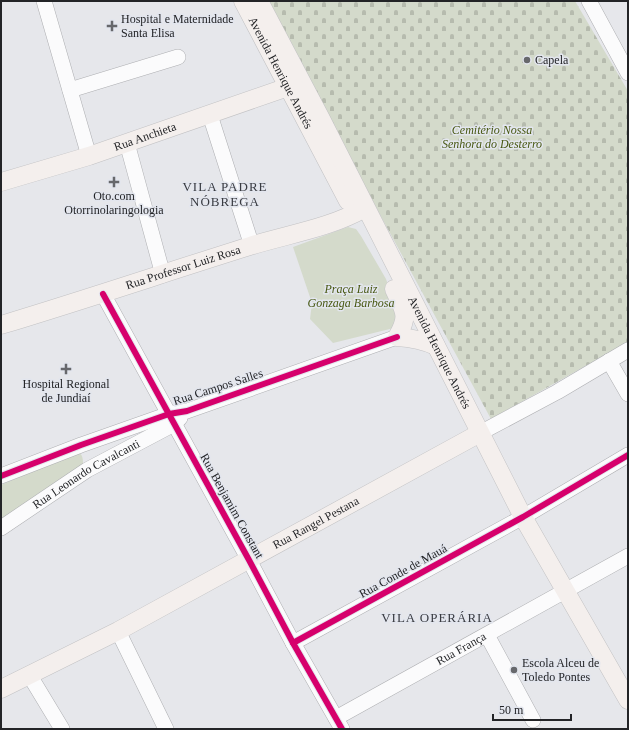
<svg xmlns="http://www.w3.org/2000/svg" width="629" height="730" viewBox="0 0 629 730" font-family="Georgia,serif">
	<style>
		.cemetery { fill: url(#cemetery-stones) }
		.green { fill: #d4dacb }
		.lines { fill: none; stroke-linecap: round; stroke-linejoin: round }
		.minor-casing { stroke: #aeafb2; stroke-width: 16 }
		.major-casing { stroke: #c2c2c4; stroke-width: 19 }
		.minor { stroke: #fbfbfc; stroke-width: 15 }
		.major { stroke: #f4efed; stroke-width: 18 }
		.cycleway-casing { stroke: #e3e6ee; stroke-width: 8 }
		.cycleway { stroke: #d6006c; stroke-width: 6 }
		.poi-dot { fill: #67686c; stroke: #e3e6ee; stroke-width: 1.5 }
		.labels { text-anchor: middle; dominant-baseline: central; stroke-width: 3; stroke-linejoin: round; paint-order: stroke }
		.poi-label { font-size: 12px; fill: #232427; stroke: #e3e6ee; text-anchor: start }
		.street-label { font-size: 12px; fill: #232427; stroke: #e3e6ee }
		.park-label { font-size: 12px; font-style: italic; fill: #485812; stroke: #e3e6ee }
		.neighbourhood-label { font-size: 13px; letter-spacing: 1px; fill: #393b41; stroke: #e3e6ee }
	</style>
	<defs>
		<pattern id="cemetery-stones" width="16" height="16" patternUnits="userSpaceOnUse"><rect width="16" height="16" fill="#d4dacb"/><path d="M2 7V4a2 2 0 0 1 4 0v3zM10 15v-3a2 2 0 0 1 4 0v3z" fill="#b6bbae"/></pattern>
	</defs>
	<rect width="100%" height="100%" fill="#e6e7eb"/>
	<path class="cemetery" d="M269,1H575L628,91V342L491,419L353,165Z"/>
	<g class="green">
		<path d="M348,227L356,229L361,236L386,279L402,326L333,343L310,319L312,303L293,247Z"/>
		<path d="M75,452C82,452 83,457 83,464L1,521V485Z"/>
	</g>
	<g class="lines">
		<defs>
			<g id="minor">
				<path d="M44,1L89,156"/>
				<path d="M589,1L628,73"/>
				<path d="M70,90L178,57"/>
				<path d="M210,115L252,246"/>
				<path d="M127,143L163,275"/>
				<path d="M103,294L249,560L293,643L342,729"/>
				<path d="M609,361L628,394"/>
				<path d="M480,433L557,392L628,350"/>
				<path d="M1,476L81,445L169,414L187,411L397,337"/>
				<path id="s1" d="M1,528L87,470L174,424L180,418"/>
				<path d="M118,631L166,729"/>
				<path d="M487,635L533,720"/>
				<path d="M293,643L523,517L628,455"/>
				<path d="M30,676L62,729"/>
				<path id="s2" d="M336,718L628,556"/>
			</g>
			<g id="major">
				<path id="s3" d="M243,1L348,201"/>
				<path id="s4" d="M259,1L320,117L523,517L628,700"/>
				<path id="s5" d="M1,182L89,156L288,87L297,89L299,92"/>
				<path d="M394,289C404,311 410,315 397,337C411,338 423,340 436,346"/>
				<path id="s6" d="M1,325C84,300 167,272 250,246C289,234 330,228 365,208"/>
				<path id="s7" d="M1,689L118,631L480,433"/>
			</g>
		</defs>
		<use href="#minor" class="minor-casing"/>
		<use href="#major" class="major-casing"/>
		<use href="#minor" class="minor"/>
		<use href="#major" class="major"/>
		<defs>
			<g id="cycleway">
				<path d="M103,294L249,560L293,643L342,729"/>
				<path d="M1,476L81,445L169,414L187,411L397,337"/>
				<path d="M293,643L523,517L628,455"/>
			</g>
		</defs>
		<use href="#cycleway" class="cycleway-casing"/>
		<use href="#cycleway" class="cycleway"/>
	</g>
	<g class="poi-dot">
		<path d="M110 20h4v4h4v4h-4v4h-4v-4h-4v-4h4z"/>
		<circle cx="527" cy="60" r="4"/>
		<path d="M112 176h4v4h4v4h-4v4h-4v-4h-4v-4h4z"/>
		<path d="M64 363h4v4h4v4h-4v4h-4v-4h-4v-4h4z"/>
		<circle cx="514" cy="670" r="4"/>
	</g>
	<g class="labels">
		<g class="poi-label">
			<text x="121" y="19">Hospital e Maternidade<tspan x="121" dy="14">Santa Elisa</tspan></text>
			<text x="535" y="60">Capela</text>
			<text x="114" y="196" text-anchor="middle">Oto.com<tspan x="114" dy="14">Otorrinolaringologia</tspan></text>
			<text x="66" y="384" text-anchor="middle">Hospital Regional<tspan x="66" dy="14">de Jundiaí</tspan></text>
			<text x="522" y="663">Escola Alceu de<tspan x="522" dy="14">Toledo Pontes</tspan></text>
		</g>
		<g class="street-label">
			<text stroke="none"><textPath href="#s3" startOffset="81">Avenida Henrique Andrés</textPath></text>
			<text stroke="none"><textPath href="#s5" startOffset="151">Rua Anchieta</textPath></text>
			<text stroke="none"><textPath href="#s6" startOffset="191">Rua Professor Luiz Rosa</textPath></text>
			<text stroke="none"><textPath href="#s4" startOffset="395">Avenida Henrique Andrés</textPath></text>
			<text transform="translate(218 387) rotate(-18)">Rua Campos Salles</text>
			<text stroke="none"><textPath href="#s1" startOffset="101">Rua Leonardo Cavalcanti</textPath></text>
			<text transform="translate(232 506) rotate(61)">Rua Benjamim Constant</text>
			<text stroke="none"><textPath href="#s7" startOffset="356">Rua Rangel Pestana</textPath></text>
			<text transform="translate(403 571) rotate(-29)">Rua Conde de Mauá</text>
			<text stroke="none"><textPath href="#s2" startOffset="143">Rua França</textPath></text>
		</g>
		<g class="park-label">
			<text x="492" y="130">Cemitério Nossa<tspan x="492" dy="14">Senhora do Desterro</tspan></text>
			<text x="351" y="289">Praça Luiz<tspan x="351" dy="14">Gonzaga Barbosa</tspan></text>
		</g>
		<g class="neighbourhood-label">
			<text x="225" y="186">VILA PADRE<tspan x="225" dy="15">NÓBREGA</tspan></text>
			<text x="437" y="617">VILA OPERÁRIA</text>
		</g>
	</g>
	<rect width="629" height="730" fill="none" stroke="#232427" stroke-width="4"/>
	<path d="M493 714v6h78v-6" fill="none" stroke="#232427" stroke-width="2"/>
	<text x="499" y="714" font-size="12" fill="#232427" stroke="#e3e6ee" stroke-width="3" paint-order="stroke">50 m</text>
</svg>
